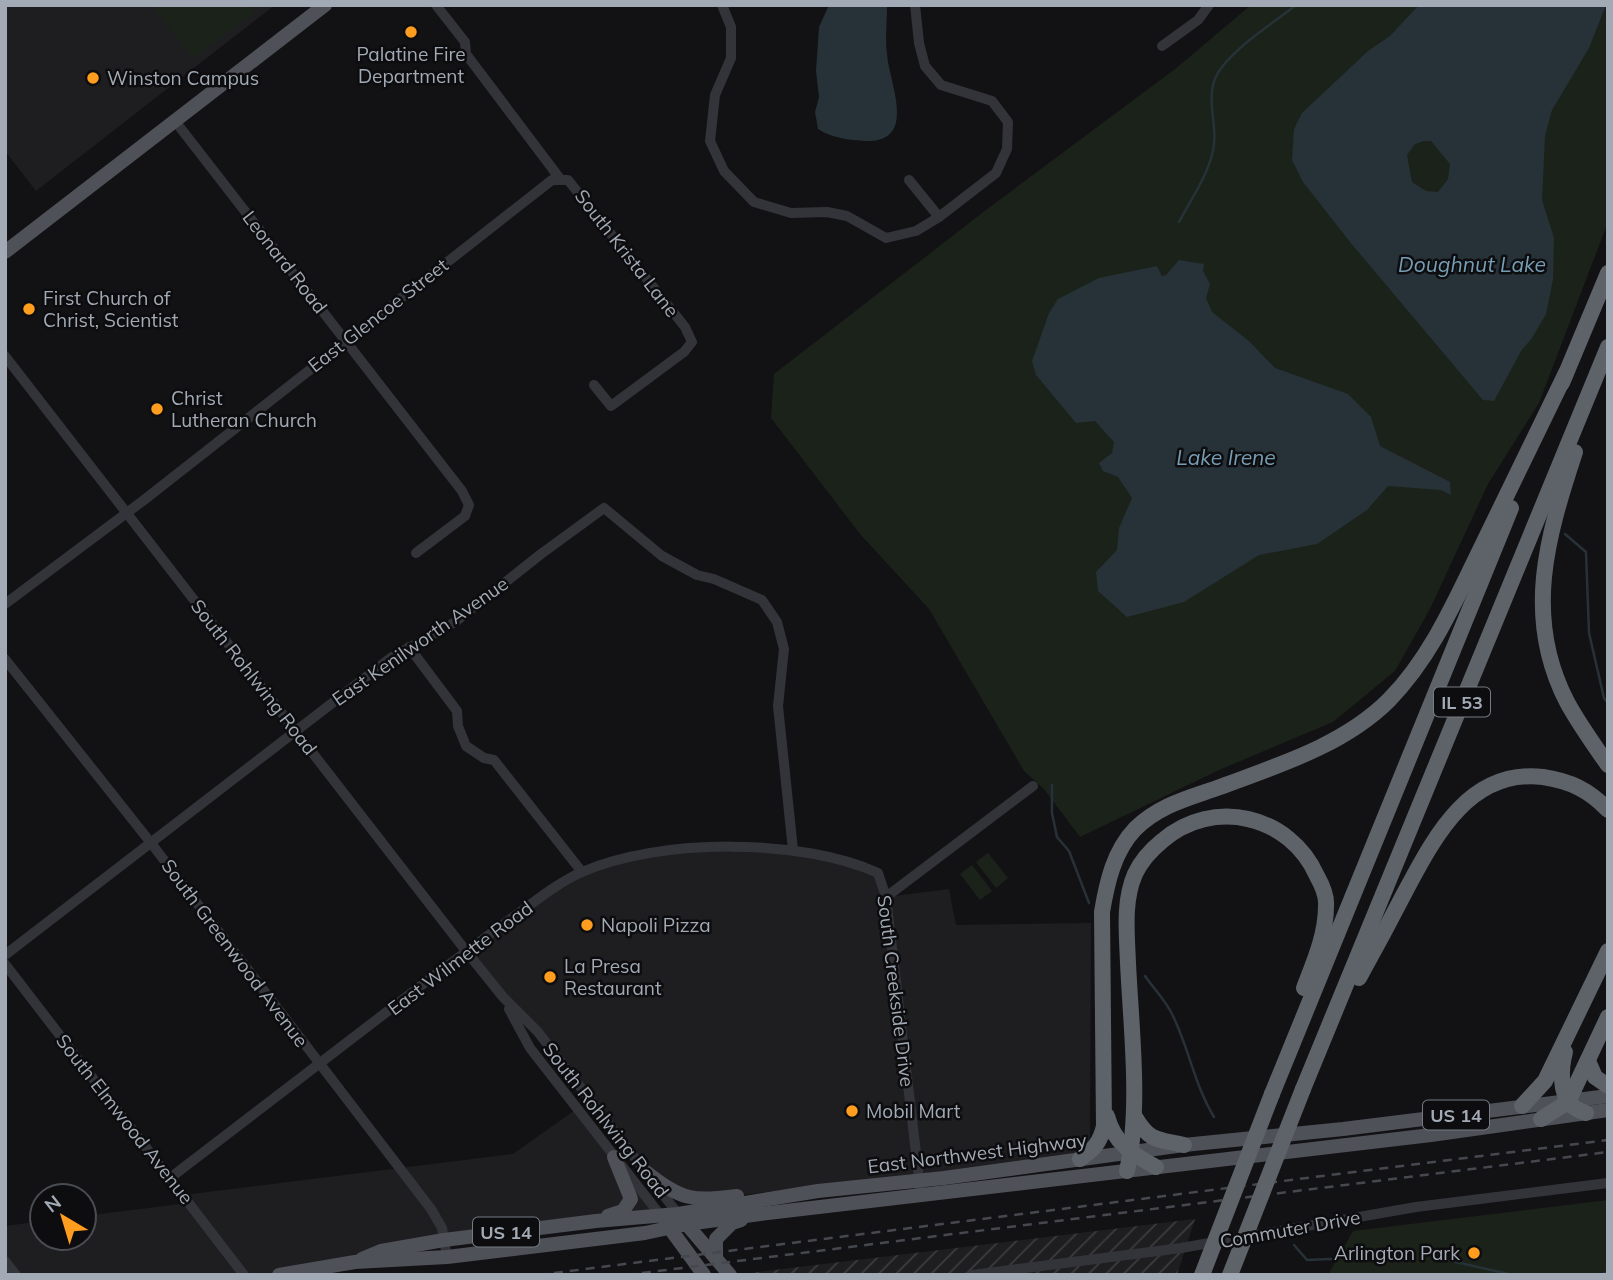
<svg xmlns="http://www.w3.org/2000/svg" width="1613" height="1280" viewBox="0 0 1613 1280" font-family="Mulish,sans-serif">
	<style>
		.built { fill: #1e1e21 }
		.industrial { fill: url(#industrial-furrows) }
		.green { fill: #1a221a }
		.water { fill: #273238; fill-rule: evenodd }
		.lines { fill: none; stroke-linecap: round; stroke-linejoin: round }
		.stream { stroke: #273238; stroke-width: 2.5 }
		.minor { stroke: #333439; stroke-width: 10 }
		.major { stroke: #4e5158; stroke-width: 14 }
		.highway { stroke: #5e636a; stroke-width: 16 }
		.rail { stroke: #45484e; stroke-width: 2.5; stroke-dasharray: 9 7; stroke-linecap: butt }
		.highway-bridge { stroke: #5e636a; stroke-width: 16 }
		.poi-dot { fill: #ff9d1f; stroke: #0d0d0f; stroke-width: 2.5 }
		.labels { text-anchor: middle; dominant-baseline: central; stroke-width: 5; stroke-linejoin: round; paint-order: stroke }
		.shield { fill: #0d0d0f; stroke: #757b83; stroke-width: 2 }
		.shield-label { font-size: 18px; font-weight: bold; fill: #a2aab5 }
		.poi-label { font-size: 19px; fill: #a2aab5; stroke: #0d0d0f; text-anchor: start }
		.street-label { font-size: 19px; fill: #a2aab5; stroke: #0d0d0f }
		.water-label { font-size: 21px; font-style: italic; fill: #769db4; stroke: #0d0d0f }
	</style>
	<defs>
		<pattern id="industrial-furrows" width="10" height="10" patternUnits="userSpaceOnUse" patternTransform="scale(1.75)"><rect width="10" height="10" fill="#1e1e21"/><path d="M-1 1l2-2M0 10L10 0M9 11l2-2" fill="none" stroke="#3c3c3f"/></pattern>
	</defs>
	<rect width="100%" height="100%" fill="#121214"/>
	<g class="built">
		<path d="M5,5H275L36,191L5,151Z"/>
		<path d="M793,850L878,873L886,897L949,889L956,925L1091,923L1090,1139L1080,1159L803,1187L706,1200L667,1189L466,951L582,872L663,852Z"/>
		<path d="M578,1108L661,1216L596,1221L279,1275H5V1226L42,1221V1238H84V1216L189,1203L183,1195L513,1154Z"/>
	</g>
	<path class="industrial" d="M1195,1219L1177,1275H733Z"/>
	<g class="green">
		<path d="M152,5H249L254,13L196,57H191Z"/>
		<path d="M1251,5H1608V222L1539,403L1488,484L1430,609L1395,671L1333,722L1219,770L1080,837L1043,788L1024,771L929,609L860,534L771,418L774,374L986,210L1175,69Z"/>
		<path d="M988,853L1008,878L996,888L976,862Z"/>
		<path d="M972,865L992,891L980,900L960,874Z"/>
		<path d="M1608,1200V1275H1328L1353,1231Z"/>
	</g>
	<g class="water">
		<path d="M829,5H887C887,21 885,38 887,54C889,83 919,143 865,141C850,140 831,138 818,129L815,112L819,97L816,71L819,27Z"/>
		<path d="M1419,5H1606L1589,48L1552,110L1545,136L1542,200L1554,238L1553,279L1546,314L1532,338L1521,351L1494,401L1483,400L1350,242L1303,182L1292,160L1294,129L1302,113L1368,51L1390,36ZM1424,141H1431L1450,164L1448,179L1438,192L1426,191L1412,182L1407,155L1415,144Z"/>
		<path d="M1179,260L1204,264L1203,271L1210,284L1206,298L1212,312L1249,341L1275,368L1348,394L1371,417L1380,446L1450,482L1451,495L1441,490L1388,486L1367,510L1317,544L1259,555L1184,602L1127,617L1098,591L1096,572L1117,550L1119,528L1132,498L1118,477L1103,471L1099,463L1112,453L1114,442L1095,421L1076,423L1036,375L1032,361L1049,313L1058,299L1099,278L1157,266L1162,276L1166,275Z"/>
	</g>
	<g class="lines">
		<g class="stream">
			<path d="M1179,222C1190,201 1206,178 1212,155C1221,124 1200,94 1222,67C1241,43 1272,24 1296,5"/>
			<path d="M1565,534L1586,552L1589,633L1604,698L1608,703"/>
			<path d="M1052,785V813L1057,837L1069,851L1089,903"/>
			<path d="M1145,976C1154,989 1167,1002 1173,1016C1189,1049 1195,1086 1214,1117"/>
			<path d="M1294,1245L1307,1260L1331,1259"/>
			<path d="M1447,1260L1513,1275"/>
			<path d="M1600,1275L1608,1272"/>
		</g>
		<g class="minor">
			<path d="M436,5L465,42L466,54L561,180"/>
			<path d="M722,5L731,27V58L715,95L710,141L724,171L754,202L791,213L827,212L847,216L886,238L916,231L939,217L996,173L1007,149L1008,122L992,101L941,85L925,66L919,43L915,5"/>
			<path d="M1162,46L1198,20L1209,5"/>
			<path d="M175,121L462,491L469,505L465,516L416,553"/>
			<path d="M909,180L939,217"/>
			<path d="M5,356L466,951L503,997L538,1032L678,1214"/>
			<path d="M5,604L144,500L552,180H568L685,327L692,342L684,352L611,406L594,385"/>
			<path d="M409,647L457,711L458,726L466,746L484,758L494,760L582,872"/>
			<path d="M5,659L151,843L431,1209L442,1228L447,1257"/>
			<path d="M886,897L1033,786"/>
			<path d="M5,955L392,657L455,622L541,554L604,508L662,556L697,575L714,579L762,600L777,622L784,649L778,706L793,850"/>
			<path d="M5,964L244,1275"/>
			<path d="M509,1009L530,1048L661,1216"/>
			<path d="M170,1178C257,1111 344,1045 431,978C459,957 487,936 516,915C537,900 559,882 582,872C660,838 801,838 878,873L886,897L921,1196"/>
			<path d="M5,1261L16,1275"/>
			<path d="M972,1275L1181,1248L1416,1207L1608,1183"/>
		</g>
		<g class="major">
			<path d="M5,252L325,5"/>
			<path d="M646,1172C682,1201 693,1201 737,1196"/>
			<path d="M608,1216L623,1211L631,1199L614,1157"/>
			<path d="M683,1220L730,1275"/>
			<path d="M666,1223L704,1275"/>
			<path d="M716,1257V1239L732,1223L741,1220"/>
			<path d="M362,1259L381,1251L444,1240L596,1221L678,1214L818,1191L944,1178L1184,1145L1343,1129L1608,1096"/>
			<path d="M279,1275L355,1262L447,1257L645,1233L687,1224L760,1214L1431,1135L1608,1110"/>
		</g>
		<g class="highway">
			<path d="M1562,383L1608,273"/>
			<path d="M1575,452C1547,537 1523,617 1567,702C1579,724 1594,745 1608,765"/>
			<path d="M1359,978C1375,949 1390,921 1405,892C1434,838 1469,768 1543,777C1570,781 1589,790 1608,810"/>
			<path d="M1565,1052C1561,1067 1559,1092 1571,1105C1575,1109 1581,1111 1586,1113"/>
			<path d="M1588,1061L1595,1077L1608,1086"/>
			<path d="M1303,1089L1608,347"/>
			<path d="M1272,1094L1511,508"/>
			<path d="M1522,1106L1545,1081L1608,951"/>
			<path d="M1107,1116C1114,1143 1132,1154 1156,1167"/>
			<path d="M1135,1117C1150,1142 1157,1139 1184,1145"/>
			<path d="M1541,1119L1568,1102L1608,1017"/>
			<path d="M1080,1159C1094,1149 1100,1143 1104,1126L1102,912C1107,882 1114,851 1135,829C1159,805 1189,798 1220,787C1279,765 1344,745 1389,700C1432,656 1456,599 1482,546C1510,488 1538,431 1566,373"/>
			<path d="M1127,1171C1141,1108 1131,1028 1128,963C1127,935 1123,901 1135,874C1141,861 1151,850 1162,841C1213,797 1290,815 1317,876C1322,885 1327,896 1326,906C1326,935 1314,962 1304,988"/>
		</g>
		<g class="rail">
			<path d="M538,1275L1608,1140"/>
			<path d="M626,1275L1608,1152"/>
		</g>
		<g class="highway-bridge">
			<path d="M1202,1275L1272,1094"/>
			<path d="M1230,1275L1303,1089"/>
		</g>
	</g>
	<g class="poi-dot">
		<circle cx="411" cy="32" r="7"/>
		<circle cx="93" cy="78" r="7"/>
		<circle cx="29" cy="309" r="7"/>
		<circle cx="157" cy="409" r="7"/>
		<circle cx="587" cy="925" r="7"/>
		<circle cx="550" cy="977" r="7"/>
		<circle cx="852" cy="1111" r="7"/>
		<circle cx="1474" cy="1253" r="7"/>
	</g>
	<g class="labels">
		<g class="shield">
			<rect x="1434" y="687.5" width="56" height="29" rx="5"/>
			<rect x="1423" y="1100.5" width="66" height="29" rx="5"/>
			<rect x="473" y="1217.5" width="66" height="29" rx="5"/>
		</g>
		<g class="shield-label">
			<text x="1462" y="702">IL 53</text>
			<text x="1456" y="1115">US 14</text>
			<text x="506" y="1232">US 14</text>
		</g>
		<g class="poi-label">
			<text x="411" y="54" text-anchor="middle">Palatine Fire<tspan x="411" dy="22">Department</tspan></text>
			<text x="107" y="78">Winston Campus</text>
			<text x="43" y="298">First Church of<tspan x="43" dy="22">Christ, Scientist</tspan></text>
			<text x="171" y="398">Christ<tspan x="171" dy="22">Lutheran Church</tspan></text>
			<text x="601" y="925">Napoli Pizza</text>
			<text x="564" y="966">La Presa<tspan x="564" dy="22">Restaurant</tspan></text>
			<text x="866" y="1111">Mobil Mart</text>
			<text x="1460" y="1253" text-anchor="end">Arlington Park</text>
		</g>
		<g class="street-label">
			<text transform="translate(627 253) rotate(52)">South Krista Lane</text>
			<text transform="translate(285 262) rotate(52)">Leonard Road</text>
			<text transform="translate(378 315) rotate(-38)">East Glencoe Street</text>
			<text transform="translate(420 641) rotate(-35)">East Kenilworth Avenue</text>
			<text transform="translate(254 677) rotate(52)">South Rohlwing Road</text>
			<text transform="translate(235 953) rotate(53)">South Greenwood Avenue</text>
			<text transform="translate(460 958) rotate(-37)">East Wilmette Road</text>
			<text transform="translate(896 991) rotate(83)">South Creekside Drive</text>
			<text transform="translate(125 1119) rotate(52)">South Elmwood Avenue</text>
			<text transform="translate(606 1120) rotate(52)">South Rohlwing Road</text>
			<text transform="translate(977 1153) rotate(-7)">East Northwest Highway</text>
			<text transform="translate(1290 1229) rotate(-10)">Commuter Drive</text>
		</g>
		<g class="water-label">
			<text x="1472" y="264">Doughnut Lake</text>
			<text x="1226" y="457">Lake Irene</text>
		</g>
	</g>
	<rect width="1613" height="1280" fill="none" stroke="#a2aab5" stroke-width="14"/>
	<g transform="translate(63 1217) rotate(322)"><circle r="33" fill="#0d0d0f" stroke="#494c51" stroke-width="2"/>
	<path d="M0-5L12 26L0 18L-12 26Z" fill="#ff9d1f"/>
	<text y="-10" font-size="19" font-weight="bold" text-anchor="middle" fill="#a2aab5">N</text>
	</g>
</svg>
